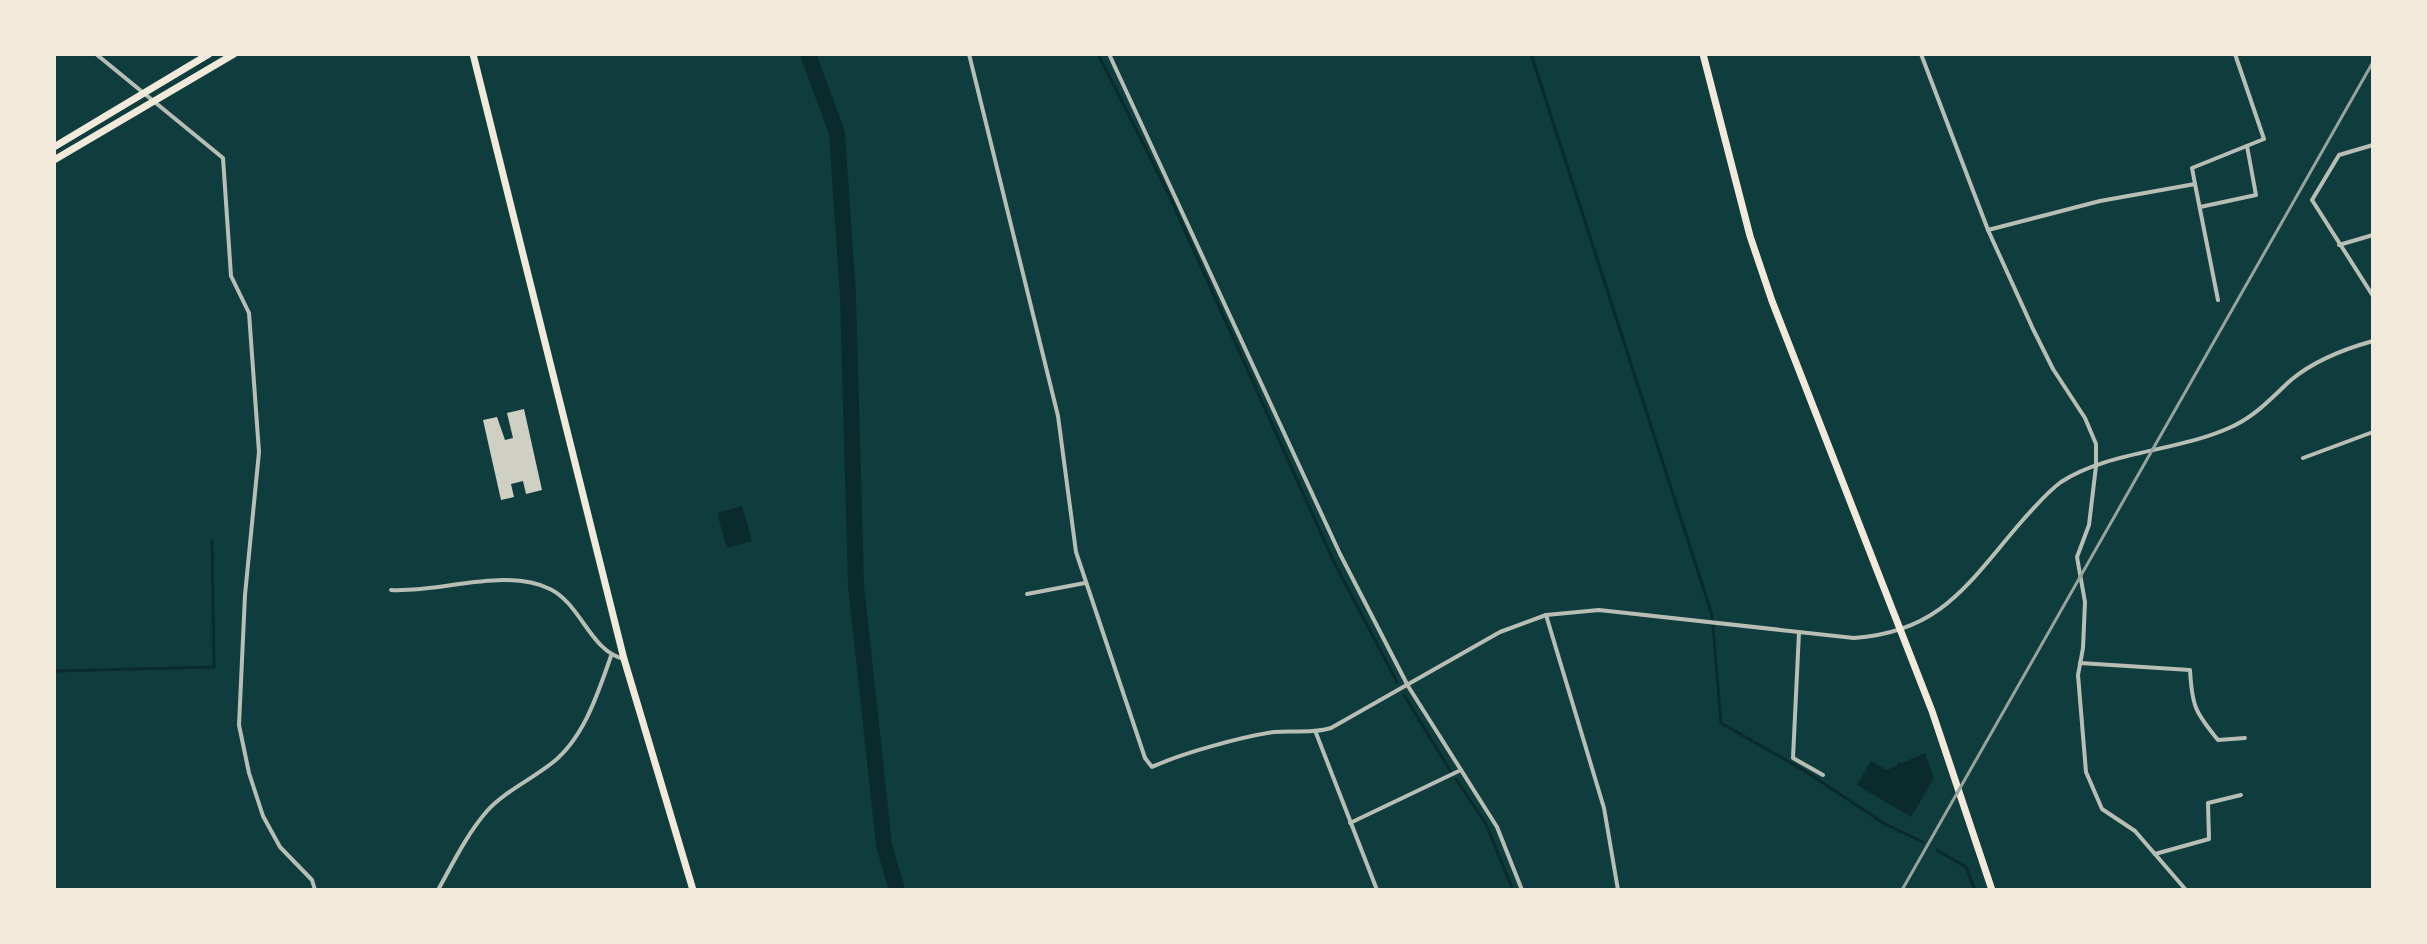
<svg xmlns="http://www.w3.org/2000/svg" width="2427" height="944" viewBox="0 0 2427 944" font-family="Lora,serif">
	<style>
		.water { fill: #0a2a2b }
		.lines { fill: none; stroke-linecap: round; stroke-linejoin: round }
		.stream { stroke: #0a2a2b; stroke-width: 3 }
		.river { stroke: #0a2a2b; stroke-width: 16 }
		.building { fill: #cfcfc3 }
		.minor { stroke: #b8beb3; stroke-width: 4 }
		.primary { stroke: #f1e9da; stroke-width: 7 }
		.trunk { stroke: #f1e9da; stroke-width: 7 }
		.rail { stroke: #97a49c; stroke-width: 3 }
	</style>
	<rect width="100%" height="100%" fill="#0f3d3e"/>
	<g class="water">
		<path d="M742,506L752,541L727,548L717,513Z"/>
		<path d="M1925,753L1934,778L1911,817L1857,785L1871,761L1887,770L1898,765L1897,762L1902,763Z"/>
	</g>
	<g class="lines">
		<g class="stream">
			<path d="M1098,54L1168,193L1334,562L1397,682"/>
			<path d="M1531,54L1712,615L1721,723L1805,771L1885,824L1923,842"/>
			<path d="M54,671L214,667L212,541"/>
			<path d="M1404,695L1451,772"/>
			<path d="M1456,779L1486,824L1513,890"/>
			<path d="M1937,850L1966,867L1975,890"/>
		</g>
		<path class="river" d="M808,54L837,133L848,296L856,585L884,845L897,890"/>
	</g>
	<path class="building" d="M524,409L542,490L526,494L523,481L511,484L514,497L501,500L483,420L497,417L505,440L513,438L507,413Z"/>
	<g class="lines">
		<g class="minor">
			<path d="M96,54L223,158L231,276L249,313L259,452L245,595L239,725L249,773L263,816L280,847L312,880L315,890"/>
			<path d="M969,54L1058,416L1076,552L1145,758L1152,767C1182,753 1241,737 1274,732C1294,730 1312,734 1331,728L1500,632L1546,615L1599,610L1854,638C1942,632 1969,582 2022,521C2034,508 2046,493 2061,482C2106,452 2178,451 2229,428C2255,417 2271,398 2291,380C2315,360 2344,349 2373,341"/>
			<path d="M1109,54L1340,554L1408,686L1497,827L1522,890"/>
			<path d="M1921,54L1988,230L2033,329L2053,369L2085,418L2096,444V466L2089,525L2077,557L2085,602L2083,648L2078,675L2086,772L2102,809L2135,831L2186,890"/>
			<path d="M2373,145L2339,155L2312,200L2373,296"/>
			<path d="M2195,184L2218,300"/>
			<path d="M2200,207L2256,195L2247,146"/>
			<path d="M1988,230L2100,201L2195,184L2192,168L2264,139L2235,54"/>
			<path d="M2339,245L2373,235"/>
			<path d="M2303,458L2373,432"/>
			<path d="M391,590C440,593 505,567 550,589C581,604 590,651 624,659"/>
			<path d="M1027,594L1085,583"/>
			<path d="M1546,615L1604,808L1618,890"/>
			<path d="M1799,632L1793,758L1823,775"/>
			<path d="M2080,663L2190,670C2192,706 2195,712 2218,740L2245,738"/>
			<path d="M1316,733L1377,890"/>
			<path d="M1350,823L1461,770"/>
			<path d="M2155,854L2209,839L2208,803L2241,795"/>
			<path d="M438,890C453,863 467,834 487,811C504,792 532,779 552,763C584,738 598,693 611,656"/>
		</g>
		<path class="primary" d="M473,54L624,659L693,890"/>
		<g class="trunk">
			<path d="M1703,54L1750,236L1772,301L1932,711L1992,890"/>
			<path d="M54,147L209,54"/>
			<path d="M54,160L234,54"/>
		</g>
		<path class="rail" d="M1902,890L2373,62"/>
	</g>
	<rect width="2427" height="944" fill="none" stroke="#f1e9da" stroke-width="112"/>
</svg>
